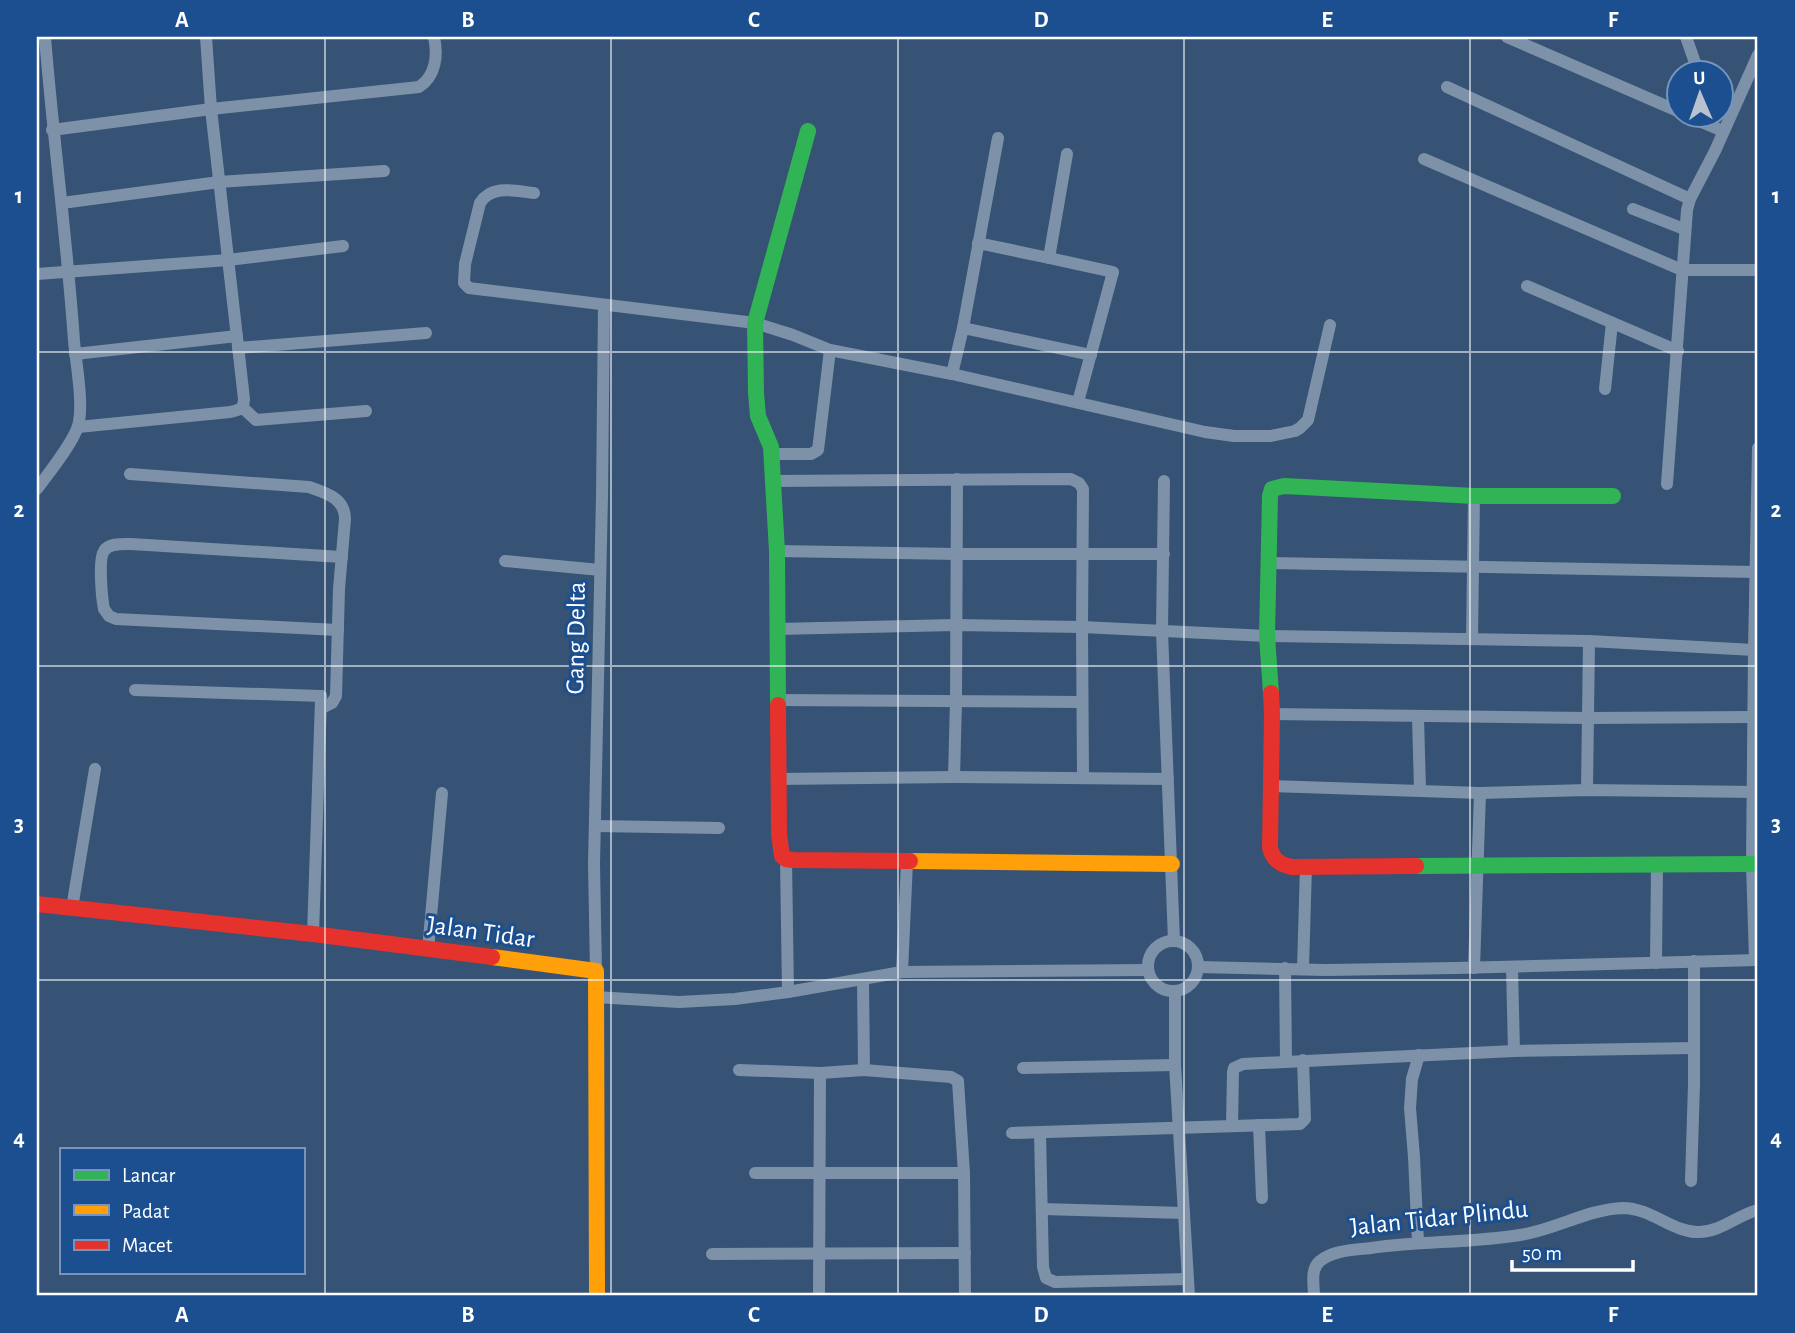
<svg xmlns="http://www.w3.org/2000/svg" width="1795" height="1333" viewBox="0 0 1795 1333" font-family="'Alegreya Sans',sans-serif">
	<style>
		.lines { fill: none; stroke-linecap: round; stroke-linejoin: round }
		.street { stroke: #7d92a8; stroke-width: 12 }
		.fast { stroke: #30b455; stroke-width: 16 }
		.slow { stroke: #ff9f0a; stroke-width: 16 }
		.jam { stroke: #e5322d; stroke-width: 16 }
		.grid { fill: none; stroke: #fff; stroke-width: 2; stroke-opacity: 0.55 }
		.labels { text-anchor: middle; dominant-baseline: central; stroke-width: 6; stroke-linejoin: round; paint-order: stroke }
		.street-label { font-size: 26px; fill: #fff; stroke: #1b4f8f }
		.neatline { fill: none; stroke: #fff; stroke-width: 2.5 }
		.grid-label { font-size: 23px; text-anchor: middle; font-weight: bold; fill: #fff }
	</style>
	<rect width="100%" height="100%" fill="#365274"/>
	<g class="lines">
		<g class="street">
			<path d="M1507,37L1680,112"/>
			<path d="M1686,37L1699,74"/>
			<path d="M1447,87L1690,199"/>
			<path d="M1687,116L1723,131"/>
			<path d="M52,130L211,109L419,87C436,76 438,55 434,37"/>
			<path d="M1424,159L1682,270H1758"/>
			<path d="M534,193C515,191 492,184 480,203L465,264L464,283L469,288L755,323L793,335L830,350L952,374L1205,432L1234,436H1271L1295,431L1300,428L1308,420L1330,325"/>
			<path d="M62,203L219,182L384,171"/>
			<path d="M1633,209L1684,229"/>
			<path d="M978,243L1049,258L1067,154"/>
			<path d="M1049,258L1113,272L1078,402"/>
			<path d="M37,274L228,260L343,246"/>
			<path d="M1527,286L1678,351"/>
			<path d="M963,328L1091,355"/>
			<path d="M238,348L426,333"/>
			<path d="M75,354L237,336"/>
			<path d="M952,374L963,328L998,138"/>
			<path d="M1605,389L1612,323"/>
			<path d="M242,407L256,420L366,411"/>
			<path d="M78,427L230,412C239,410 244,409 244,399L211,109L206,37"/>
			<path d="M772,454H811L818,450L830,350"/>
			<path d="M130,474L309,487C326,493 345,498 345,519L339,589L336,696L332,703L322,708L321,696"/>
			<path d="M772,481L1071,479L1079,483L1083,489L1082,627L1083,778"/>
			<path d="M1164,481L1162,631L1174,941"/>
			<path d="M1667,484L1687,210L1690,199L1715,151L1758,55"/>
			<path d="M37,489C48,474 73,443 78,426C84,404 76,364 74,341C67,239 53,138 45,37"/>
			<path d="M777,551L957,554H1164"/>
			<path d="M505,561L600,570"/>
			<path d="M1270,563L1755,572"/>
			<path d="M776,629L956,625L1082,627L1267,636L1589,641L1754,650"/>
			<path d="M338,630L116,619L109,616L104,609C102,599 98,559 104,551C109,543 122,544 131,544L342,557"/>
			<path d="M1472,639L1474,496"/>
			<path d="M135,690L321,696"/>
			<path d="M777,700L1082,702"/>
			<path d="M1272,714L1588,718L1754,717"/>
			<path d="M1418,717L1420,790"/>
			<path d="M954,777L956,701L957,479"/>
			<path d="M778,779L954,777L1168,779"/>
			<path d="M1271,786L1480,793L1587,790L1758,792"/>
			<path d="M1587,790L1589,641"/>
			<path d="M595,826L719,828"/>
			<path d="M786,859L788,992"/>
			<path d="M72,908L95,769"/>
			<path d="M313,934L321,700"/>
			<circle cx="1173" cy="966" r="25"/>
			<path d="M428,950L442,793"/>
			<path d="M1755,960L1752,864L1754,650L1758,448"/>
			<path d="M1656,963L1657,865"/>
			<path d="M1199,967L1326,970L1456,968L1758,960"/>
			<path d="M1512,967L1514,1051"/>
			<path d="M1285,968L1286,1061"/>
			<path d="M1474,968L1480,793"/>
			<path d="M1303,969L1306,866"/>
			<path d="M596,971L594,864L602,496L604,305"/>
			<path d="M902,972L907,862"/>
			<path d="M863,980L864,1070"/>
			<path d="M1175,991V1065L1189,1296"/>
			<path d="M595,997L679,1002L735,999L788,992L902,972L1148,970"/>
			<path d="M1023,1068L1175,1065"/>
			<path d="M739,1070L820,1073L864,1070L951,1077L958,1081L964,1173L965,1296"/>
			<path d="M1259,1125L1262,1198"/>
			<path d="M1232,1126L1233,1072L1234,1068L1243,1064L1514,1051L1694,1048"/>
			<path d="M1012,1133L1300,1124L1305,1119L1303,1060"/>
			<path d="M1040,1133L1043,1267L1046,1278L1055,1282L1188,1279"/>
			<path d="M755,1173H964"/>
			<path d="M1691,1181L1694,1084V961"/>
			<path d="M1042,1209L1184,1213"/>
			<path d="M1418,1243L1414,1157L1410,1108L1412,1079L1419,1055"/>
			<path d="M712,1254L965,1253"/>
			<path d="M819,1296L820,1073"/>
			<path d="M1314,1296C1314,1285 1310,1269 1320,1261C1333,1250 1354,1250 1371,1248C1420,1241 1471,1243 1520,1235C1555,1230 1588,1209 1623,1208C1651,1208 1674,1233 1699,1232C1721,1232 1737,1215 1758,1210"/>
		</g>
		<g class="fast">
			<path d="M1271,693L1267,636L1270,496L1272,489L1284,486L1474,496H1613"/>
			<path d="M778,705L777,551L771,447L758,416L756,393L755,323L808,131"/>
			<path d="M1416,866L1752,864"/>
		</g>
		<g class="slow">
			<path d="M910,861L1172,864"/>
			<path d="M492,957L596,971L597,1296"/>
		</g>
		<g class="jam">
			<path d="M1271,693L1272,714L1270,848C1273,860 1280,865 1292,867L1416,866"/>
			<path d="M778,705L779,834L782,856L786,859L793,860L910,861"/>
			<path d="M37,904L313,934L492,957"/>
		</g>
	</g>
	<path class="grid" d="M325,37V1296M611,37V1296M898,37V1296M1184,37V1296M1470,37V1296M37,352H1758M37,666H1758M37,980H1758"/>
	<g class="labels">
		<g class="street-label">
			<text transform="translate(576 638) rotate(-89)">Gang Delta</text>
			<text transform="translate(481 932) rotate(8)">Jalan Tidar</text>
			<text transform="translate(1439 1218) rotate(-6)">Jalan Tidar Plindu</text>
		</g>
	</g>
	<rect width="1795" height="1333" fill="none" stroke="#1b4f8f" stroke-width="77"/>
	<rect x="60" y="1148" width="245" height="126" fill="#1b4f8f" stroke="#7695bc" stroke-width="2"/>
	<rect x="74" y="1170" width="35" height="10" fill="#30b455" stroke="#7695bc" stroke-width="2"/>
	<text x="122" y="1182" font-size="21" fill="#ffffff">Lancar</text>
	<rect x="74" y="1205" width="35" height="10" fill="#ff9f0a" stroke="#7695bc" stroke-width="2"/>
	<text x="122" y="1218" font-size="21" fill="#ffffff">Padat</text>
	<rect x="74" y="1240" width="35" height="10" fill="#e5322d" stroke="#7695bc" stroke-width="2"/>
	<text x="122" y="1252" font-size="21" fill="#ffffff">Macet</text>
	<g transform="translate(1700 94) rotate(358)"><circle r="33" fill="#1b4f8f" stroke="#7695bc" stroke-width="2"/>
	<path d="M0-5L12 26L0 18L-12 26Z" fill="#b9c2ce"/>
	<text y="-10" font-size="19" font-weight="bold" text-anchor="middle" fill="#ffffff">U</text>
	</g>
	<path d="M1512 1260v10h121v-10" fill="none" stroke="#ffffff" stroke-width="3.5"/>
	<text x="1522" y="1260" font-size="21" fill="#ffffff" stroke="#1b4f8f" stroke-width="5" paint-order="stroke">50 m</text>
	<rect x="38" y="38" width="1718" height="1256" class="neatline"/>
	<g class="grid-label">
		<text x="182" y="27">A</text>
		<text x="468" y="27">B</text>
		<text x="754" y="27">C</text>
		<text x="1041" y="27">D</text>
		<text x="1327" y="27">E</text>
		<text x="1613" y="27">F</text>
		<text x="19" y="203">1</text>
		<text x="1776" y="203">1</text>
		<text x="19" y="517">2</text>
		<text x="1776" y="517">2</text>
		<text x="19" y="831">3</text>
		<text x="1776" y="831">3</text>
		<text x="19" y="1145">4</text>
		<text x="1776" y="1145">4</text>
		<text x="182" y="1322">A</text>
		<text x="468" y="1322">B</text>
		<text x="754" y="1322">C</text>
		<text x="1041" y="1322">D</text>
		<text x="1327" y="1322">E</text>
		<text x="1613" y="1322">F</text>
	</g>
</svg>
